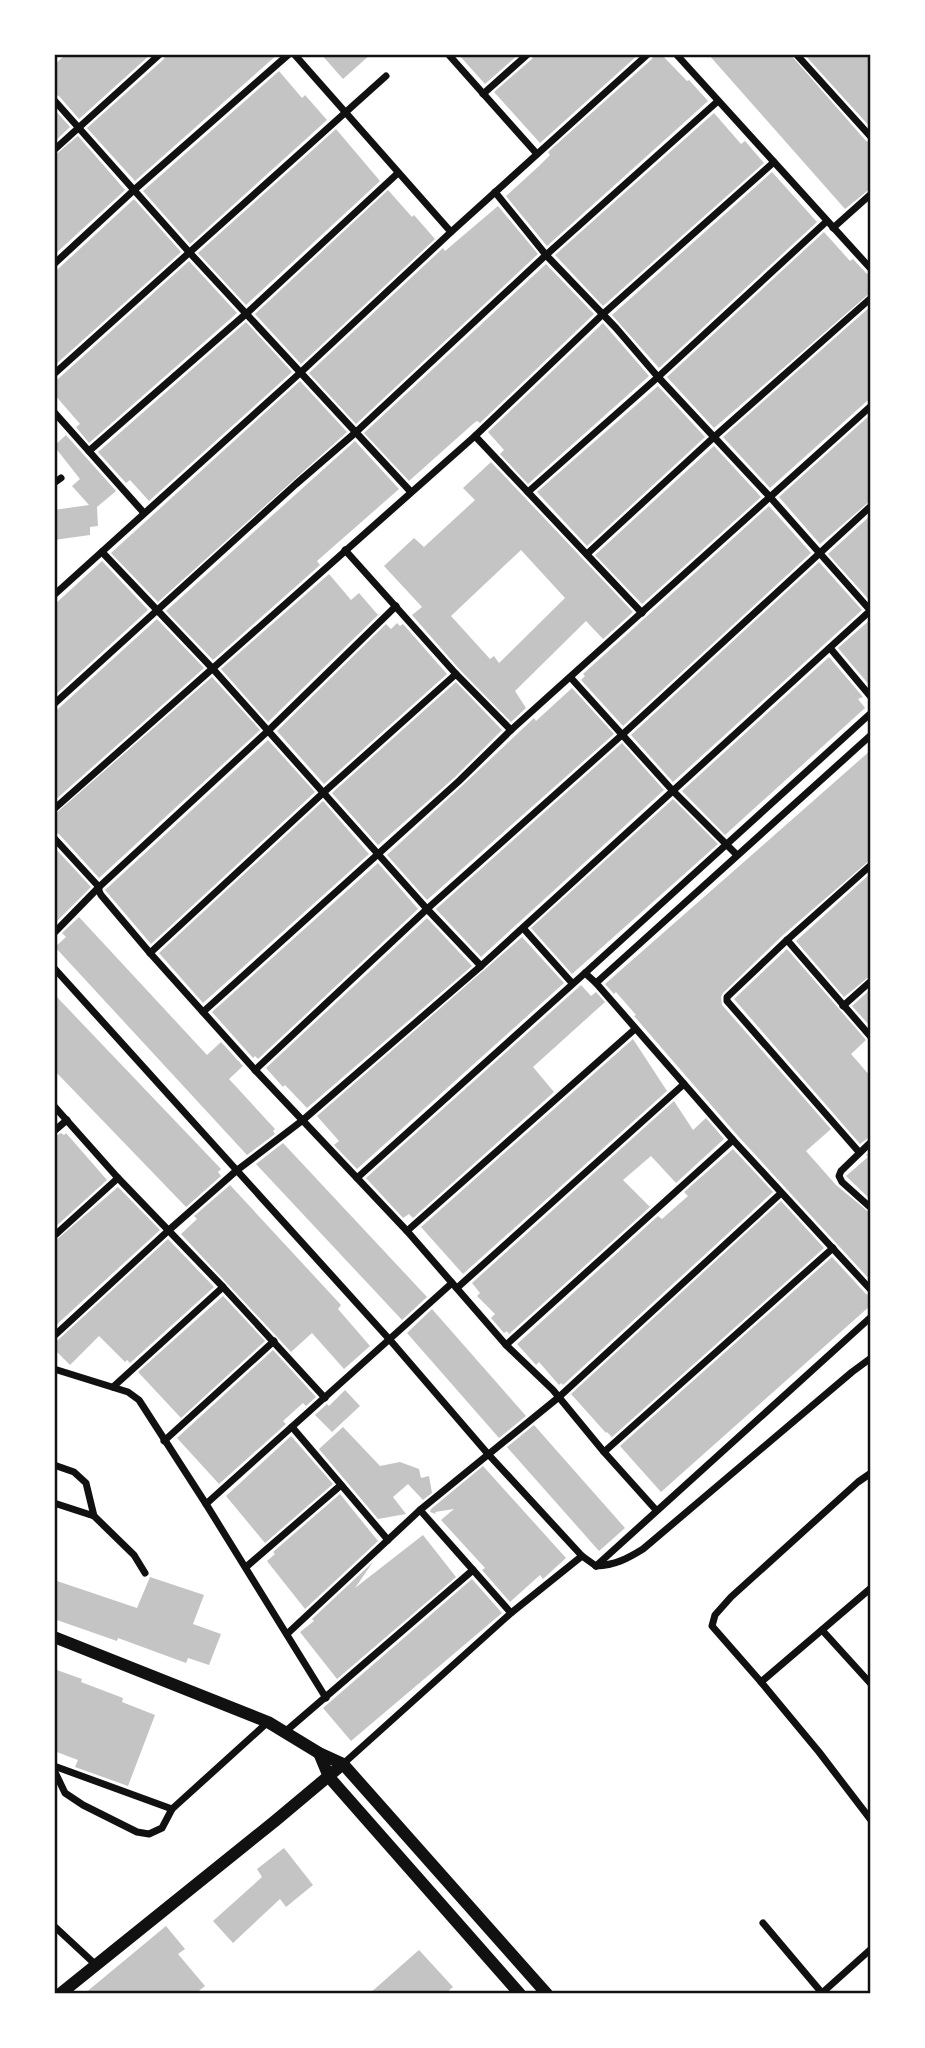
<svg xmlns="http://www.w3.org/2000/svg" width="925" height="2048" viewBox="0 0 925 2048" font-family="Figtree,sans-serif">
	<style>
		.building { fill: #c4c4c4; fill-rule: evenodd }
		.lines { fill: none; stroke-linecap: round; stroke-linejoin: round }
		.minor { stroke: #111; stroke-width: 7 }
		.tertiary { stroke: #111; stroke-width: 12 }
		.neatline { fill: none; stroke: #111; stroke-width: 2.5 }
	</style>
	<rect width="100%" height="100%" fill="#fff"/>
	<g class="building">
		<path d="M66,54H151L79,119L59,96L54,94V65Z"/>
		<path d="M166,54H278L135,181L87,128L164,59Z"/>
		<path d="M321,54H371L343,79Z"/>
		<path d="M458,54H519L485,84Z"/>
		<path d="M534,54H639L540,143L494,92L532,59Z"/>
		<path d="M654,54H661L687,81L689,80L708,101L547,246L506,196L539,166L550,155L548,152L652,59Z"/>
		<path d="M708,54H790L866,141L871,143V188L845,209Z"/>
		<path d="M804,54H871V128Z"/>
		<path d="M279,71L302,98L305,95L327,120L190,244L143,191Z"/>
		<path d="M54,109L70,127L54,142Z"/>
		<path d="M714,113L741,144L745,141L764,163L603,306L555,255Z"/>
		<path d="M336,129L380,181L246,305L198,253Z"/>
		<path d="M78,136L125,190L54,255V156Z"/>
		<path d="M772,172L817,222L659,368L612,315Z"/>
		<path d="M388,190L412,217L414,215L435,239L301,364L255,314Z"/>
		<path d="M134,199L181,252L54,366V270L58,269Z"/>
		<path d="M498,206L538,254L356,424L309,373L443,248L445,251Z"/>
		<path d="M824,232L850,261L853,259L866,273L871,275V292L714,428L667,377Z"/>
		<path d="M189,261L237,313L89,443L76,427L80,424L54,394V380L58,379Z"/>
		<path d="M546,264L594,314L480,423L477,421L474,423L409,481L364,433Z"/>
		<path d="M871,306V400L867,401L770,488L723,437Z"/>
		<path d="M246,322L292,372L149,501L130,480L126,483L98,452Z"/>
		<path d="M603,323L649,376L528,484L500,454L504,450L488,432Z"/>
		<path d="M300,381L347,432L158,602L111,553Z"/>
		<path d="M658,386L705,437L587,546L537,492Z"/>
		<path d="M871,414V500L820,544L779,497Z"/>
		<path d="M66,435L116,491L97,507L98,526L90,527V535L54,540V510L89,505L72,486L80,479L54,446Z"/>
		<path d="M355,441L399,489L317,561L320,565L213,660L166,611Z"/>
		<path d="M714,446L761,497L642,604L595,555Z"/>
		<path d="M491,462L633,612L603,639L586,621L515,691L526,708L511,722L460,670L412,615L422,607L384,566L414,538L424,547L475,500L463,488ZM521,550L565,598L499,663L494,656L490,659L451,616Z"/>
		<path d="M769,506L811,553L623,726L581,680L585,676L583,674Z"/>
		<path d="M871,515V602L828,554Z"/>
		<path d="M102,561L148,610L54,696V605Z"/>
		<path d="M819,562L862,610L673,782L631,735Z"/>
		<path d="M329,574L351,600L359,593L378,615L268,722L221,669Z"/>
		<path d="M157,619L204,668L54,801V710L58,709Z"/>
		<path d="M871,619V687L838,648Z"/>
		<path d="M397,623L400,626L403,624L447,674L324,784L277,731L386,624L391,629Z"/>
		<path d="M829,657L863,697L858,699L865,708L725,835L682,791Z"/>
		<path d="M212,677L260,730L99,878L59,834L54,832V815Z"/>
		<path d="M456,682L502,730L455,777L378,845L332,793Z"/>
		<path d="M572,688L614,734L427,900L387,855L463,785L534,718L536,721Z"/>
		<path d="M268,740L315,792L151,944L105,890Z"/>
		<path d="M622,743L664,790L481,957L436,909Z"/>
		<path d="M871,750V859L783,935L723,993L721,997L722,1005L831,1129L806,1151L836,1185L871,1214V1281L738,1136L634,1016L636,1015L616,992L614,994L605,984Z"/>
		<path d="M673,799L718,844L572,974L531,928Z"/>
		<path d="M323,801L369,854L203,1003L159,953Z"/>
		<path d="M54,847L91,887L54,924Z"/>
		<path d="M378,863L418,909L258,1059L255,1056L253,1058L212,1012Z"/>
		<path d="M871,873V975L844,997L796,941Z"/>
		<path d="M79,917L207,1055L221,1042L243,1066L229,1079L275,1129L273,1131L275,1134L247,1155L55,947L66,937L62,933Z"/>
		<path d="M427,918L472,966L307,1108L285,1085L283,1087L266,1068Z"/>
		<path d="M522,937L564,983L357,1169L334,1145L339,1141L317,1116Z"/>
		<path d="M787,949L866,1040L851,1054L871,1077V1136L860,1144L734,999Z"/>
		<path d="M581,985L591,996L596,992L605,1002L533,1067L554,1092L413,1218L409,1214L403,1218L366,1178Z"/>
		<path d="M871,989V1027L852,1006Z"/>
		<path d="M54,994L221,1169L218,1172L221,1176L186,1207L54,1070Z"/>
		<path d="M633,1039L667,1091L463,1274L421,1227Z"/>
		<path d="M674,1101L693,1130L706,1118L724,1139L676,1183L651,1156L623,1180L650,1207L509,1334L507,1331L504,1333L491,1318L495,1314L477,1296L480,1293L472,1283Z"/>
		<path d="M61,1133L64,1135L66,1133L107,1180L54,1228V1137Z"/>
		<path d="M283,1143L427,1297L402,1320L256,1164Z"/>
		<path d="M733,1149L773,1192L563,1385L561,1383L559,1385L539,1362L536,1365L517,1344L658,1216L662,1219L688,1196L684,1192Z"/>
		<path d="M871,1151V1200L846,1176L868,1157L866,1155Z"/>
		<path d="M230,1185L341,1305L338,1309L370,1346L344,1369L312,1333L291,1352L181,1234L197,1219L194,1216Z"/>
		<path d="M118,1187L160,1230L54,1327V1242Z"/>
		<path d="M781,1201L824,1248L612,1437L607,1432L606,1433L571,1394Z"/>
		<path d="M168,1239L214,1287L130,1363L127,1360L125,1362L99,1336L70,1365L54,1349V1342L58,1340Z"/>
		<path d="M832,1257L866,1294L871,1296V1305L661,1492L620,1446Z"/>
		<path d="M223,1296L265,1341L181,1418L138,1372Z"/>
		<path d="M432,1309L526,1416L499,1438L407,1333Z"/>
		<path d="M273,1350L316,1397L306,1406L303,1403L283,1421L286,1424L219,1484L177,1438Z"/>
		<path d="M345,1390L360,1406L332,1432L315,1415L327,1404L329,1406Z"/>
		<path d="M534,1425L625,1528L599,1551L507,1447Z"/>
		<path d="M343,1427L380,1466L400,1462L419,1469L421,1478L429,1476L432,1493L423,1500L408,1484L393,1497L406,1514L378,1519L319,1449Z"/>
		<path d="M291,1436L333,1484L265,1543L226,1496Z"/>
		<path d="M483,1466L566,1558L543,1579L540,1575L510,1602L482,1570L485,1568L441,1520L454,1509L435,1512L436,1514L430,1512L431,1509Z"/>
		<path d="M340,1494L378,1541L305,1609L267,1561L275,1554L273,1552Z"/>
		<path d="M423,1535L456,1577L337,1679L300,1632L314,1621L312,1619L373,1562L355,1588Z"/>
		<path d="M150,1577L204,1595L193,1624L221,1634L209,1665L188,1658L186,1663L118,1638L117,1641L54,1619V1580L137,1608Z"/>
		<path d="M472,1579L502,1613L351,1741L323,1708Z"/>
		<path d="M54,1669L82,1679L81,1682L123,1698L122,1702L155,1715L128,1786L75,1767L78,1760L54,1751Z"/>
		<path d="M284,1848L313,1885L286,1907L280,1899L233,1943L213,1921L262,1877L257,1869Z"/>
		<path d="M166,1926L185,1949L178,1954L205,1986L195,1994H84Z"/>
		<path d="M419,1950L453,1987L445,1994H369Z"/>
	</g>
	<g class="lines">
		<g class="minor">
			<path d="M294,54L451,232"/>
			<path d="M448,54L537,154"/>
			<path d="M676,54L871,269"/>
			<path d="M796,54L871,137"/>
			<path d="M483,94L528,54"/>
			<path d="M54,100L189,252L411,492"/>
			<path d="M54,150L160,54"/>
			<path d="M495,192L546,255L616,328L658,377L770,497L870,610"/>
			<path d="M833,228L871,194"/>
			<path d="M54,264L134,190L289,54"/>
			<path d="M54,374L386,76"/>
			<path d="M54,412L144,513"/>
			<path d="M475,436L642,613"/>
			<path d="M89,451L247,313L398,173"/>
			<path d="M54,483L61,478"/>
			<path d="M528,492L658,377L827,221"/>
			<path d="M345,550L456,674L511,730"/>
			<path d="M102,552L213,669L427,909L481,966"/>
			<path d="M587,554L714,437L871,298"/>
			<path d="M54,595L300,373L451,232L648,54"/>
			<path d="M830,648L871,697"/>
			<path d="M571,678L673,791L737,855"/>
			<path d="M54,704L296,484L355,433L546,255L718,101"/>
			<path d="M54,809L475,436L603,314L774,162"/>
			<path d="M54,838L99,887V891L101,895L150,953L255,1070L407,1231L506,1345L553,1390L604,1452L656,1510"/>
			<path d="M523,928L572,983"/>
			<path d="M54,933L99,887L269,730L396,606"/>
			<path d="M787,940L871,1037"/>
			<path d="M150,953L323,793L456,674"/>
			<path d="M54,968L390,1340L488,1454L582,1556L596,1566"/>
			<path d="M585,973L596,983L733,1140L871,1290"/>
			<path d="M596,983L871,735"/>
			<path d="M843,1006L871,981"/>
			<path d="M203,1012L459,781L511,730L871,406"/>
			<path d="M255,1070L427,909L623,734L871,506"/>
			<path d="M54,1106L118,1178L223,1287L325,1398"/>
			<path d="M54,1131L67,1120"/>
			<path d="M871,1142L841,1171L839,1176L842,1182L871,1208"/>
			<path d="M859,1152L727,1001V997L787,940L871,865"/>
			<path d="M357,1178L585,973L871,713"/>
			<path d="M407,1231L635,1029"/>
			<path d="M54,1236L118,1178"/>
			<path d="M457,1288L684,1084"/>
			<path d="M54,1336L169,1230L236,1171L303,1120L481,966L871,610"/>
			<path d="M506,1345L733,1140"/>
			<path d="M54,1369L128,1392L139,1400L206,1504L326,1698"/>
			<path d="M113,1387L223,1287"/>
			<path d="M292,1427L388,1540"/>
			<path d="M164,1441L274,1341"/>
			<path d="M604,1452L833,1248"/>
			<path d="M54,1465L74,1472L86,1483L94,1516L134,1555L145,1573"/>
			<path d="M54,1503L94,1516"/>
			<path d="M206,1504L452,1283"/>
			<path d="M420,1510L511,1613"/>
			<path d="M596,1566L871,1317"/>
			<path d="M596,1566C615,1565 627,1559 643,1549L852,1372L871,1358"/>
			<path d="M246,1567L341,1485"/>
			<path d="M871,1588L761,1682L819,1752L871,1820"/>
			<path d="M822,1630L871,1684"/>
			<path d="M287,1634L420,1510L559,1397L780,1194"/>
			<path d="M761,1682L712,1626L715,1615L731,1597L858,1482L871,1473"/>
			<path d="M286,1731L473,1570"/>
			<path d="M343,1764L511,1613L582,1556"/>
			<path d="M54,1766L172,1809"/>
			<path d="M54,1770L65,1793L83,1805L137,1832L149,1834L162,1828L172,1809L268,1722"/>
			<path d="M763,1923L822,1993"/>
			<path d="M54,1926L96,1965"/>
			<path d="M823,1994L822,1993L871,1949"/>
		</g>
		<g class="tertiary">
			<path d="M54,1637L268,1722L319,1753L343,1764L547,1994"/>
			<path d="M319,1753L329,1777L520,1994"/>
			<path d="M60,1994L275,1821L343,1764"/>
		</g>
	</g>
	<rect width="925" height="2048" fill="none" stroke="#ffffff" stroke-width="112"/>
	<rect x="56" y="56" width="813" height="1936" class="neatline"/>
</svg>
